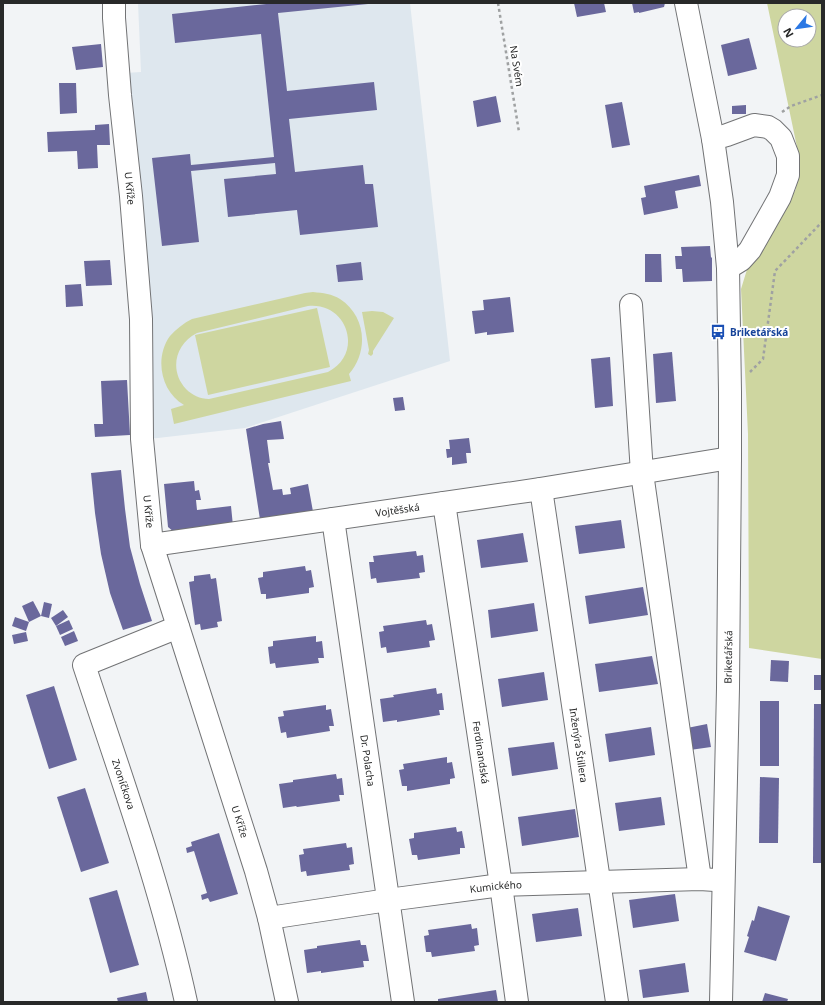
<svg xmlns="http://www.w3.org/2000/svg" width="825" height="1005" viewBox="0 0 825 1005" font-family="'Noto Sans',sans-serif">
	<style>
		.built { fill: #dee7ee }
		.green { fill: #ced6a0; fill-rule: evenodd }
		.building { fill: #6a689c }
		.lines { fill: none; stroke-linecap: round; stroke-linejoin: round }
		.minor-casing { stroke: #727375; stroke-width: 24 }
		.path { stroke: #9fa1a2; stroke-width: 2.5; stroke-dasharray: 3 3; stroke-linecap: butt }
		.minor { stroke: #fff; stroke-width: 22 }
		.labels { text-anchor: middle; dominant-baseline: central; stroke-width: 4; stroke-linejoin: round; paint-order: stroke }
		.street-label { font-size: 10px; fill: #282929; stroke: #fff }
		.transit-label { font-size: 10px; font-weight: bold; fill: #164399; stroke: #fff; text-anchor: start }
	</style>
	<rect width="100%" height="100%" fill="#f2f4f6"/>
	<path class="built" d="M138,3H410L450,361L245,428L149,439L125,73L141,72Z"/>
	<g class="green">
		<path d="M767,3H822V659L749,648L748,434L741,289L749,263L796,189L798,152ZM785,16H809V40H785Z"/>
		<path d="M313,292C323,293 332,294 340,299C366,316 369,351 349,374L351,381L174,424L171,409L184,405C161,392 154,358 170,336C176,329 184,323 192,319L305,293ZM308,306C348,302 364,354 328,372L209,399C200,399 192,395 186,389C169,371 175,344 197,333Z"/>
		<path d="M317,308L330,367L208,395L195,335Z"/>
		<path d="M372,311L383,312L394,318L373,351V354L371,356L368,354L369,350L362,312Z"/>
	</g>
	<g class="building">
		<path d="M276,3H368V4L278,13L287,91L374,82L377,110L289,119L295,172L363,165L365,184H373L378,227L300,235L297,210L228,217L224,179L276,174L275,163L191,171L199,242L162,246L152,158L190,154L191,165L274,157L261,34L175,43L172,14Z"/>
		<path d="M574,3H604L606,12L577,17Z"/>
		<path d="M632,3H665L664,7L639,13V12L634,13Z"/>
		<path d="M749,38L757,69L728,76L721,45Z"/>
		<path d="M101,44L103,67L76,70L72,47Z"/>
		<path d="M59,83H76L77,113L60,114Z"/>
		<path d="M496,96L501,122L477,127L473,101Z"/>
		<path d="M622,102L630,145L612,148L605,105Z"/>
		<path d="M746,105V114H732V106Z"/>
		<path d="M109,124L110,145H97L98,168L78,169L77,151L48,152L47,132L95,130V125Z"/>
		<path d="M699,175L701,186L675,191L678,208L644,215L641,198L646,197L644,186Z"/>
		<path d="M710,246L711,257L712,258V281L683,282L682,269H676L675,256H682L681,247Z"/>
		<path d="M645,254H661L662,282H645Z"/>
		<path d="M110,260L112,285L86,286L84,261Z"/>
		<path d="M361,262L363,280L338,282L336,265Z"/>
		<path d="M81,284L83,306L66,307L65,285Z"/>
		<path d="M510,297L514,332L487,335V332L475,334L472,311L484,310L483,300Z"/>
		<path d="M672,352L676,401L656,403L653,354Z"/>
		<path d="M610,357L613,406L595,408L591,359Z"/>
		<path d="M127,380L130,435L95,437L94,424H103L101,381Z"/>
		<path d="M403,397L405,410L395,411L393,398Z"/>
		<path d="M281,421L284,439L267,440L270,463H268L273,490L282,489L283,495L291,494L290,488L308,484L314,517L261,526L246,429L263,424Z"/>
		<path d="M469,438L471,453H466L467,463L452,465V457L447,458L446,449H450L449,440Z"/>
		<path d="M121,470L125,509L130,547L140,584L152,621L123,630L110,593L101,554L95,513L91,473Z"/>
		<path d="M194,481L195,491L199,490L201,500H196L197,510L231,506L233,526L174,532L168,527L164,484Z"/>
		<path d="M621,520L625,548L579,554L575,526Z"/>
		<path d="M523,533L528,562L481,568L477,540Z"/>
		<path d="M416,551L417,556L423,555L425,572L419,573L420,578L377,583L376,578L371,579L369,562H374L373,556Z"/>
		<path d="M305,566L306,571L311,570L314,587L309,588V593L266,599V594H261L258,578L263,577V572Z"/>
		<path d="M210,574L211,579L216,578L222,621L217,622L218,627L201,630L200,624L195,625L189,582L194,581V576Z"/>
		<path d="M643,587L648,615L589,624L585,596Z"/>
		<path d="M33,601L41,616L44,602L52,604L49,618L41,616L29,622L22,606Z"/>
		<path d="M534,603L538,631L491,638L488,610Z"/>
		<path d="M63,610L68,617L56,626L51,618Z"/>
		<path d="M15,617L29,622L26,631L12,626Z"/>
		<path d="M69,620L73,629L60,635L56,626Z"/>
		<path d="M426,620L427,625L432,624L435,640L429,641L430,647L387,653L386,647L381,648L379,632L384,631L383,626Z"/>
		<path d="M74,631L78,641L65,646L61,637Z"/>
		<path d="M26,632L28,641L14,644L12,635Z"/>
		<path d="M316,636V642L322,641L324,658H318L319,663L276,668L275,663L270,664L268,647L273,646V641Z"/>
		<path d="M652,656L658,684L599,692L595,664Z"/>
		<path d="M771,660L789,661L788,682L770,681Z"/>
		<path d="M544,672L548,700L502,707L498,679Z"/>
		<rect x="814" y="675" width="8" height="15"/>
		<path d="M54,686L77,760L49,769L26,695Z"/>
		<path d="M436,688L437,694L442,693L444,710H439L440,715L397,722V720L383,722L380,699L394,697L393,695Z"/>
		<rect x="760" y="701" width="19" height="65"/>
		<path d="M814,704H822V863H813Z"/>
		<path d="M326,705V710L331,709L334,726H329L330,731L287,738L286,732L281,733L278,717L284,716L283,711Z"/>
		<path d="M707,724L711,747L690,750L687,728Z"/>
		<path d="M651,727L655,755L609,762L605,734Z"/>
		<path d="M554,742L558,769L512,776L508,748Z"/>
		<path d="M447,757V763L452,762L455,778L450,779V784L407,791V786H402L399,770L404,769L403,764Z"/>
		<path d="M336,774L337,779L342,778L344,795H339L340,801L297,807L296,806L283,808L279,784L293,782V780Z"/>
		<path d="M760,777L779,778L778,843H759Z"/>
		<path d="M85,788L109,863L81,872L57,797Z"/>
		<path d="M661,797L665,825L619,831L615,803Z"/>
		<path d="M575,809L579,837L522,846L518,817Z"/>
		<path d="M456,827L457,832L462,831L465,848H460V854L418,860L417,855H412L409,839L414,838V833Z"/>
		<path d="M219,833L238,894L210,902L208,898L202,900L201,895L207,893L194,851L187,853L186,848L192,846L191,842Z"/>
		<path d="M346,843L347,848L352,847L354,864L349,865L350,870L307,876L306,871L301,872L299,855L304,854L303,849Z"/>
		<path d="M117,890L139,965L110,973L89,898Z"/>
		<path d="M675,894L679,921L633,928L629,900Z"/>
		<path d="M758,906L790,916L776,961L744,952L749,937L747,936L752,920L754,921Z"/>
		<path d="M578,908L582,936L536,942L532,914Z"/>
		<path d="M471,924L472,929L477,928L479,945L474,946L475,951L432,957L431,952H426L424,936L429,935L428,930Z"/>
		<path d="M360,940L361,945H366L369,961H363L364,967L321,973V971L307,973L304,950L317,948V946Z"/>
		<path d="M685,963L689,992L643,998L639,970Z"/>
		<path d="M496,990L498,1002H438V999Z"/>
		<path d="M146,992L148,1002H118L117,998Z"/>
		<path d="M765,993L788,999L787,1002H762Z"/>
	</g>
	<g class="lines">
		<defs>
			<g id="minor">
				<path id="s1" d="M114,3V18L120,95L131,196L141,319L142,439L152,545L256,871L269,918L287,1002"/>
				<path d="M686,3L713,139L722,202L728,268L730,392V458L728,688L721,1002"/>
				<path d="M713,139L727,135L754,125L768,127L773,130L781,138L788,156V175L780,197L750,250L741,260L728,268"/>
				<path d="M631,305L642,473L700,879"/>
				<path id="s2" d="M541,489L617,1002"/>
				<path id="s3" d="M444,503L501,885L517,1002"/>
				<path id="s4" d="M333,519L403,1002"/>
				<path id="s5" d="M152,545L541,489L730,458"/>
				<path id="s6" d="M178,627L84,665C121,777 161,887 186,1002"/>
				<path id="s7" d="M269,918L388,900L501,885L700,879L715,880"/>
			</g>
		</defs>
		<use href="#minor" class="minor-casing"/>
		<g class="path">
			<path d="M498,3L519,132"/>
			<path d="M782,112L791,106L822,95"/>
			<path d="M750,372L763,359L775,271L822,222"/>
		</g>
		<use href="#minor" class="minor"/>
	</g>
	<defs>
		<symbol id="bus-bare" viewBox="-9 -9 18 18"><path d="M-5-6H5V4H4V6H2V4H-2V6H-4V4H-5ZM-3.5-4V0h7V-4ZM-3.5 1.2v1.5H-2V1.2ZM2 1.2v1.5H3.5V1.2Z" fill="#1a4fb4" stroke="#fff" stroke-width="2.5" paint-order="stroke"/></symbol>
	</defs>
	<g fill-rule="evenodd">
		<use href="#bus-bare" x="707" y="321" width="22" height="22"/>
	</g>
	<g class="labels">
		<g class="street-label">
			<text transform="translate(517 66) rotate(81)">Na Svém</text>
			<text stroke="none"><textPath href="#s1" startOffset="186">U Kříže</textPath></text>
			<text stroke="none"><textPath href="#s5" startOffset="248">Vojtěšská</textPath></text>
			<text stroke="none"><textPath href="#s1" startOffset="510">U Kříže</textPath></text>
			<text transform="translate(728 657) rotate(-89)">Briketářská</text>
			<text stroke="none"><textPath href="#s2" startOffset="259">Inženýra Štillera</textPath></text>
			<text stroke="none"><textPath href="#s3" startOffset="252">Ferdinandská</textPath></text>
			<text stroke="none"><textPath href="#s4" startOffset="244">Dr. Polacha</textPath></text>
			<text stroke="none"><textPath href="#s6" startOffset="227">Zvoníčkova</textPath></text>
			<text stroke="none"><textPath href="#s1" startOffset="834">U Kříže</textPath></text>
			<text stroke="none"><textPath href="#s7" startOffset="229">Kumického</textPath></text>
		</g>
		<g class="transit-label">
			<text x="730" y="332">Briketářská</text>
		</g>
	</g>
	<rect width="825" height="1005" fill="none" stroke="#282929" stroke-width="8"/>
	<g transform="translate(797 28) rotate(241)"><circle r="19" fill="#ffffff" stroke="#a9a9a9"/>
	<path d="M0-3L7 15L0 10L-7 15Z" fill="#2b78e4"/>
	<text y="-6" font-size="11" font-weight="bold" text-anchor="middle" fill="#282929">N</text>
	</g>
</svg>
